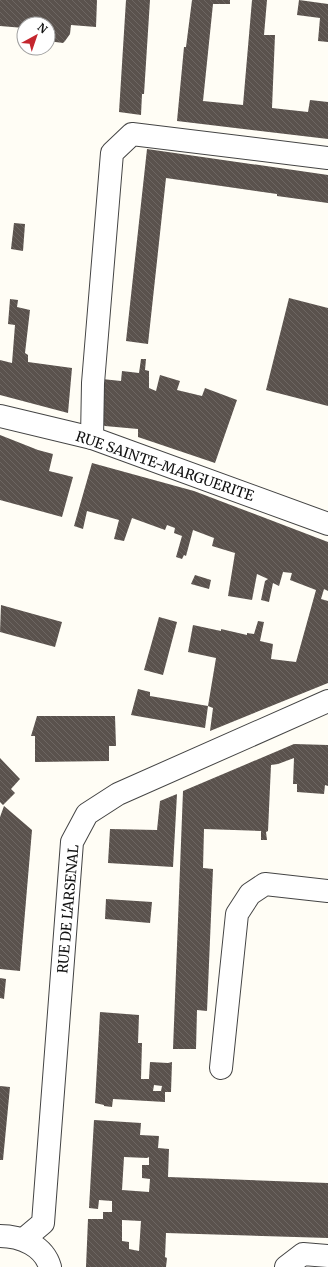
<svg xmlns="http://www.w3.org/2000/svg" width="328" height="1267" viewBox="0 0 328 1267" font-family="Merriweather,serif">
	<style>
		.building { fill: url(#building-back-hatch); fill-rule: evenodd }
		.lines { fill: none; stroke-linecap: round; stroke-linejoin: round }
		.minor-casing { stroke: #444; stroke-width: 24 }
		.minor { stroke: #fff; stroke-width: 22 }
		.labels { text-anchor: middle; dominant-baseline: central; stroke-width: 4; stroke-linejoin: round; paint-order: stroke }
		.street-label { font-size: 14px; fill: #111; stroke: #fff }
	</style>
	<defs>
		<pattern id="building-back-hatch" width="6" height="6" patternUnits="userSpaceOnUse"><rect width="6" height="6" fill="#5a524d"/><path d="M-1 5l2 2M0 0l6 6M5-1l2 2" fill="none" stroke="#6d6662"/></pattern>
	</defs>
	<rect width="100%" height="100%" fill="#fffdf5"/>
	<g class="building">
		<path d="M0,0H97L96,27L71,25L70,34L65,41L63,43L48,41V24H24V28L0,26Z"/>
		<path d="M126,0H150L144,94H142L141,115L119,112Z"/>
		<path d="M192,0H230V4H213L203,101L243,105L252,0H267L264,35H275L272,108L308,112L310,100L328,102V139L177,121L184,47H186Z"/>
		<path d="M299,0L328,4V42L318,41L320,18L297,15Z"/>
		<path d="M147,149L328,175V203L277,196V194L166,178L148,344L126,341Z"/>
		<path d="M14,223L25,224L23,251L11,249Z"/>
		<path d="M289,298L328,308V406L266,390Z"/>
		<path d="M10,299L18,300L17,307L30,310L25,353L28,355V362L72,368L68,413L0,395V360L12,363L15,325L8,324Z"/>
		<path d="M141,359H146L145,370L149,371V388L156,391L160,375L180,381L177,390L202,396L205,388L237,400L215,463L138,437V429L105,426L99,423L102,379L121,381L122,371L139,373Z"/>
		<path d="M0,435L38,450L53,454L49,471L73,477L62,517L0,500Z"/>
		<path d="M92,463L194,491L328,542V591L324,589L321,599L328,601V683L210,731L213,708L208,706L205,728L131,715L138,689L150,692V696L208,706L216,658L188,652L193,625L221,631V629L247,635V633L254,634L258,621L264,622L260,641L273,644L271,659L296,662L316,590L290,580L292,573L283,572L279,586L273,583L269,602L261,600L265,581L268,579L257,574L252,600L228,596L235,553L212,546L214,538L193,530L186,556L184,555L182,559L176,557L182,536L174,533L175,528L167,525L165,530L132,518L124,541L114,539L119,520L87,511L83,529L74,526Z"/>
		<path d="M195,575L211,580L209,589L191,584Z"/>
		<path d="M1,605L62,622L55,647L0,632Z"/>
		<path d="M159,617L177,622L163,675L144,670Z"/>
		<path d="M37,716H115L116,746H109V761L35,762V736H31Z"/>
		<path d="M294,744L328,745V786L325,785L324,794L297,792V784H293L294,758L278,764L271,765L268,831L266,832L267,840H261V831L204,829L203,868L213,869L207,1011L197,1010L196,1049H173L183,791Z"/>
		<path d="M0,758L20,779L11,789L15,793L3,805L0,802Z"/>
		<path d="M177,794L173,867L108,863L110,829L157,830L160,801Z"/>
		<path d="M4,806L32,830L20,971L0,969V817Z"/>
		<path d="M106,899L152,902L150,923L105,919Z"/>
		<path d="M0,978L6,979L4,999L0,998Z"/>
		<path d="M100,1012L139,1015L138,1043H142L141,1079H149L150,1062L168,1063L172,1062L171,1092H165V1102L113,1099L112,1107L104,1106V1105L95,1103ZM154,1085L162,1086L161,1091H153Z"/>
		<path d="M0,1086L10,1087L3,1160H0Z"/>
		<path d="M94,1120L141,1123L140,1135L159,1136L158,1148L169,1149L168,1177L328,1183V1238L166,1233L165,1257L167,1258L166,1267H86L88,1219H103V1212H112V1201L99,1200L98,1209L89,1208ZM124,1157L147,1158L149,1157V1165H142V1178L150,1179L149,1192L122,1190ZM122,1220L141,1221L139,1251L129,1249V1242L122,1241Z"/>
	</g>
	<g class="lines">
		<defs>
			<g id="minor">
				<path d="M0,416L92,438L328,524"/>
				<path d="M92,438L93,383L112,153L132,134L328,158"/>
				<path d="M221,1068L237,914L250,894L265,884L328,891"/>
				<path d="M0,1236C21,1236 44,1246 50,1267"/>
				<path d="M24,1239L43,1223L72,842L87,814L118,794L328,701"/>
				<path d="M286,1267L303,1254L328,1256"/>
			</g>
		</defs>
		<use href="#minor" class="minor-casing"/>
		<use href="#minor" class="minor"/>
	</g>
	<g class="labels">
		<g class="street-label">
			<text transform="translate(165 466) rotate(19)">RUE SAINTE-MARGUERITE</text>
			<text transform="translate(68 909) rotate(-85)">RUE DE L'ARSENAL</text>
		</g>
	</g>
	<g transform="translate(36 36) rotate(40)"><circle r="19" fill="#ffffff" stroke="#a0a0a0"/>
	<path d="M0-3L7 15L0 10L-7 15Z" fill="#c4262e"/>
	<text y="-6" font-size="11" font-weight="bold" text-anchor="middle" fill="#111111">N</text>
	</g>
</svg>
